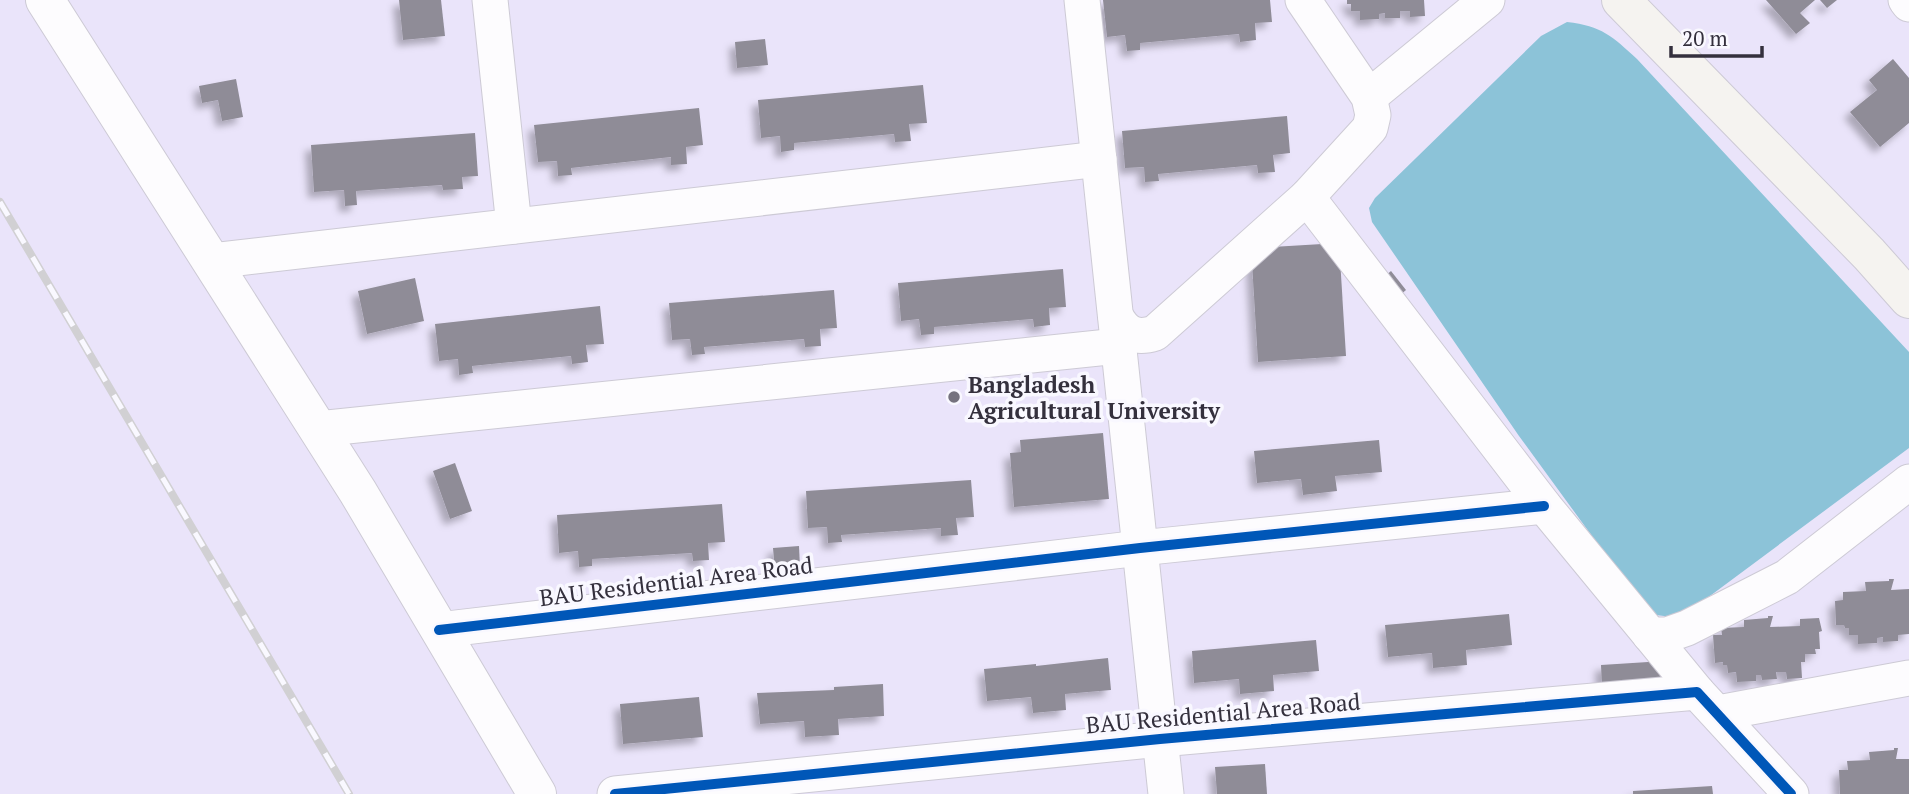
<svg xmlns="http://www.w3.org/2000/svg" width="1909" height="794" viewBox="0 0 1909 794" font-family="'PT Serif',serif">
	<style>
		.built { fill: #eae4fa }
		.water { fill: #8cc3d8 }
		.building { fill: #8f8c97; filter: url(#shadow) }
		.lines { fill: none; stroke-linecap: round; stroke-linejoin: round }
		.minor-casing { stroke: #cdcad5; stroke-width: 37 }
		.tertiary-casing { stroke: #cdcad5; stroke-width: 40 }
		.secondary-casing { stroke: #cdcad5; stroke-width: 40 }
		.minor { stroke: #fdfcfe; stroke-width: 35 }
		.tertiary { stroke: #fdfcfe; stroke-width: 38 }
		.secondary { stroke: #f5f3f0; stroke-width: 38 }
		.rail-casing { stroke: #d1d0d3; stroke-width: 8 }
		.rail { stroke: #f9f8ff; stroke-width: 5; stroke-dasharray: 16; stroke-linecap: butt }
		.cycleway-casing { stroke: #f9f8ff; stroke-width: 15 }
		.cycleway { stroke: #0057b8; stroke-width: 10 }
		.poi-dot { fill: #75727e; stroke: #f9f8ff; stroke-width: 2.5 }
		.labels { text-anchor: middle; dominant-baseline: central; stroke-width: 7; stroke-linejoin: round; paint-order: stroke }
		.poi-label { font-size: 23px; font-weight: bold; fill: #34303d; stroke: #f9f8ff; text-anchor: start }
		.street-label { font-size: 23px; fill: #34303d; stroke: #f9f8ff }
	</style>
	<defs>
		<filter id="shadow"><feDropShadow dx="-6" dy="6" stdDeviation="3.5" flood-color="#0004"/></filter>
	</defs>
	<rect width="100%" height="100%" fill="#efecf7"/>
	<rect class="built" x="0" y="0" width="1909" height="794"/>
	<path class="water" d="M1567,22C1602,26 1612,36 1637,59L1909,352V448L1687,613L1672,617L1656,615L1619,573L1519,436L1372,222L1369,208L1375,198L1541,36Z"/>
	<g class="building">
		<path d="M399,0H441L445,36L403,40Z"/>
		<path d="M1103,0H1270L1272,22L1255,23L1256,40L1240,42L1239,34L1140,43V50L1127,51L1125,35L1107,37Z"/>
		<path d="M1347,0H1424L1425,16L1410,17V11H1400V18H1385V13L1379,14V19L1360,20V11H1351V4H1347Z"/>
		<path d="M1766,0H1815L1800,13L1810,23L1796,34Z"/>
		<path d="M1820,0H1837L1827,8Z"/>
		<path d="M765,39L768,65L737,68L735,42Z"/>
		<path d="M1893,59L1909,78V123L1880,147L1850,112L1877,90L1869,80Z"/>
		<path d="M236,79L243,117L222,121L218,100L202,103L199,86Z"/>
		<path d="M923,85L927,123L909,124L911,141L895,142L894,134L794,143V150L781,152L780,136L761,138L758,100Z"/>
		<path d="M699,108L703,145L686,147L687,164L671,165V157L571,168L572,175L558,176L557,161L538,162L534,125Z"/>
		<path d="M1287,116L1290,153L1273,155L1275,172L1258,173L1257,165L1158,174L1159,181L1145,182L1144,167L1125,168L1122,131Z"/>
		<path d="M475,133L478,176L462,177L463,189L443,190L442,185L356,191L357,205L345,206L344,190L314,192L311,145Z"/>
		<path d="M1339,243L1346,356L1258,362L1252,263L1272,247Z"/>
		<path d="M1063,269L1066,307L1049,308L1050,325L1034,327L1033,319L934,327V334L921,335L919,319L901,321L898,283Z"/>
		<path d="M1391,271L1406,290L1393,301L1378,282Z"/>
		<path d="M415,278L424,321L367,334L358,291Z"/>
		<path d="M834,290L837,328L820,329L821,346L805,347L804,339L704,347L705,354L692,355L690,339L672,340L669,303Z"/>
		<path d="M600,306L604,344L586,345L588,362L572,364L571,356L472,366L473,373L459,375L458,359L439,361L435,324Z"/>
		<path d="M1103,433L1109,499L1014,507L1010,453L1021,452L1020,440Z"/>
		<path d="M1379,440L1382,472L1335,476L1337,491L1303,495L1301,479L1257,483L1254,451Z"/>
		<path d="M455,463L472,511L450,519L433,471Z"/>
		<path d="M971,480L974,517L956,518L958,535L941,536V528L841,535L842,542L828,543L827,527L808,528L806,491Z"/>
		<path d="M722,504L725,542L708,543L709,560L693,561L692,553L592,559V566L579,567L578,551L559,553L557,515Z"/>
		<path d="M799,546L800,568L775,570L773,548Z"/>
		<path d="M1889,579H1894L1891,590L1909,589V634L1898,635V641L1883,642V637L1877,638V643L1858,644V635H1849V628H1845L1844,625H1836L1835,601L1843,600V592L1866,591L1865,582L1889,581Z"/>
		<path d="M1509,614L1512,645L1466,650L1467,665L1433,668L1432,653L1388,657L1385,625Z"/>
		<path d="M1768,616H1773L1770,627L1800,626V619L1819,618L1822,631L1819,632L1820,649H1815L1816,654H1805V662H1801L1802,678L1787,679L1786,672H1776L1777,679L1762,680L1761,675H1756V681L1737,682L1736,672L1728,673L1727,665H1723V662L1715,663L1713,635H1722L1721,628L1744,627V620L1768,618Z"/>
		<path d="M1316,640L1319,671L1273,675L1274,691L1240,694L1239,679L1194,683L1192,651Z"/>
		<path d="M1108,658L1111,690L1065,694L1066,710L1033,713L1031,697L987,701L984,669L1036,664V666Z"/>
		<path d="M1664,661L1666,683L1602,687L1601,665Z"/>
		<path d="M883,684L884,716L838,719L839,735L805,737L804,721L760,724L757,693L834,690V687Z"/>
		<path d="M699,697L703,737L623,744L620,704Z"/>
		<path d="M1894,748H1898L1896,759H1909V794H1840L1839,770H1848L1847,761L1870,760L1869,752L1894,750Z"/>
		<path d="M1265,764L1267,794H1217L1215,767Z"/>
		<path d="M1712,786L1713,794H1633V791Z"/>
	</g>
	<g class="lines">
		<defs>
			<g id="minor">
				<path d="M490,0L514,226"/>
				<path d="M1082,0L1166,794"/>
				<path d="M1906,0L1909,4"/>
				<path d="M1369,97L1487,0"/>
				<path d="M1307,197L1544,506L1697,692"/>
				<path d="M212,261L1099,159"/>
				<path d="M1116,317C1126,334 1136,339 1155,333L1307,197L1370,128L1373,115L1369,97L1303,0"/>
				<path d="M318,429L1118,346"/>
				<path d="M439,630L1140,548L1544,506"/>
				<path d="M1650,635H1667L1687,628L1787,577L1909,482"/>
				<path d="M1718,713L1909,678"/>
				<path d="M615,794L1160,739L1697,692L1791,794"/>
			</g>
			<path id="tertiary" d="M45,0L358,492L537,794"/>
			<path id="secondary" d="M1621,0L1869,254L1909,299"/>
		</defs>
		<use href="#minor" class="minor-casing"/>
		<use href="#tertiary" class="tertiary-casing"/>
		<use href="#secondary" class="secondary-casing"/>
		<use href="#minor" class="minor"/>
		<use href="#tertiary" class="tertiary"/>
		<use href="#secondary" class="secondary"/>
		<defs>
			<path id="rail" d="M0,202L349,794"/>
		</defs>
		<use href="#rail" class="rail-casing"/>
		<use href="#rail" class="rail"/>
		<defs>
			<g id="cycleway">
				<path d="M439,630L1140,548L1544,506"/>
				<path d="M615,794L1160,739L1697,692L1791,794"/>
			</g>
		</defs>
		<use href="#cycleway" class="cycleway-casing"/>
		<use href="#cycleway" class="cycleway"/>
	</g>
	<circle class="poi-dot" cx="954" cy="397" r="7"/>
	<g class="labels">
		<g class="poi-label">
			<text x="968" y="384">Bangladesh<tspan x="968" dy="26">Agricultural University</tspan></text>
		</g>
		<g class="street-label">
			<text transform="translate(676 581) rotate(-7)">BAU Residential Area Road</text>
			<text transform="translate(1223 713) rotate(-5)">BAU Residential Area Road</text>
		</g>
	</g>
	<path d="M1671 46v10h91v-10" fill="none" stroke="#34303d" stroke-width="3.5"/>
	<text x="1682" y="46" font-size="21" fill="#34303d" stroke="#f9f8ff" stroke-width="5" paint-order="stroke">20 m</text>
</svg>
